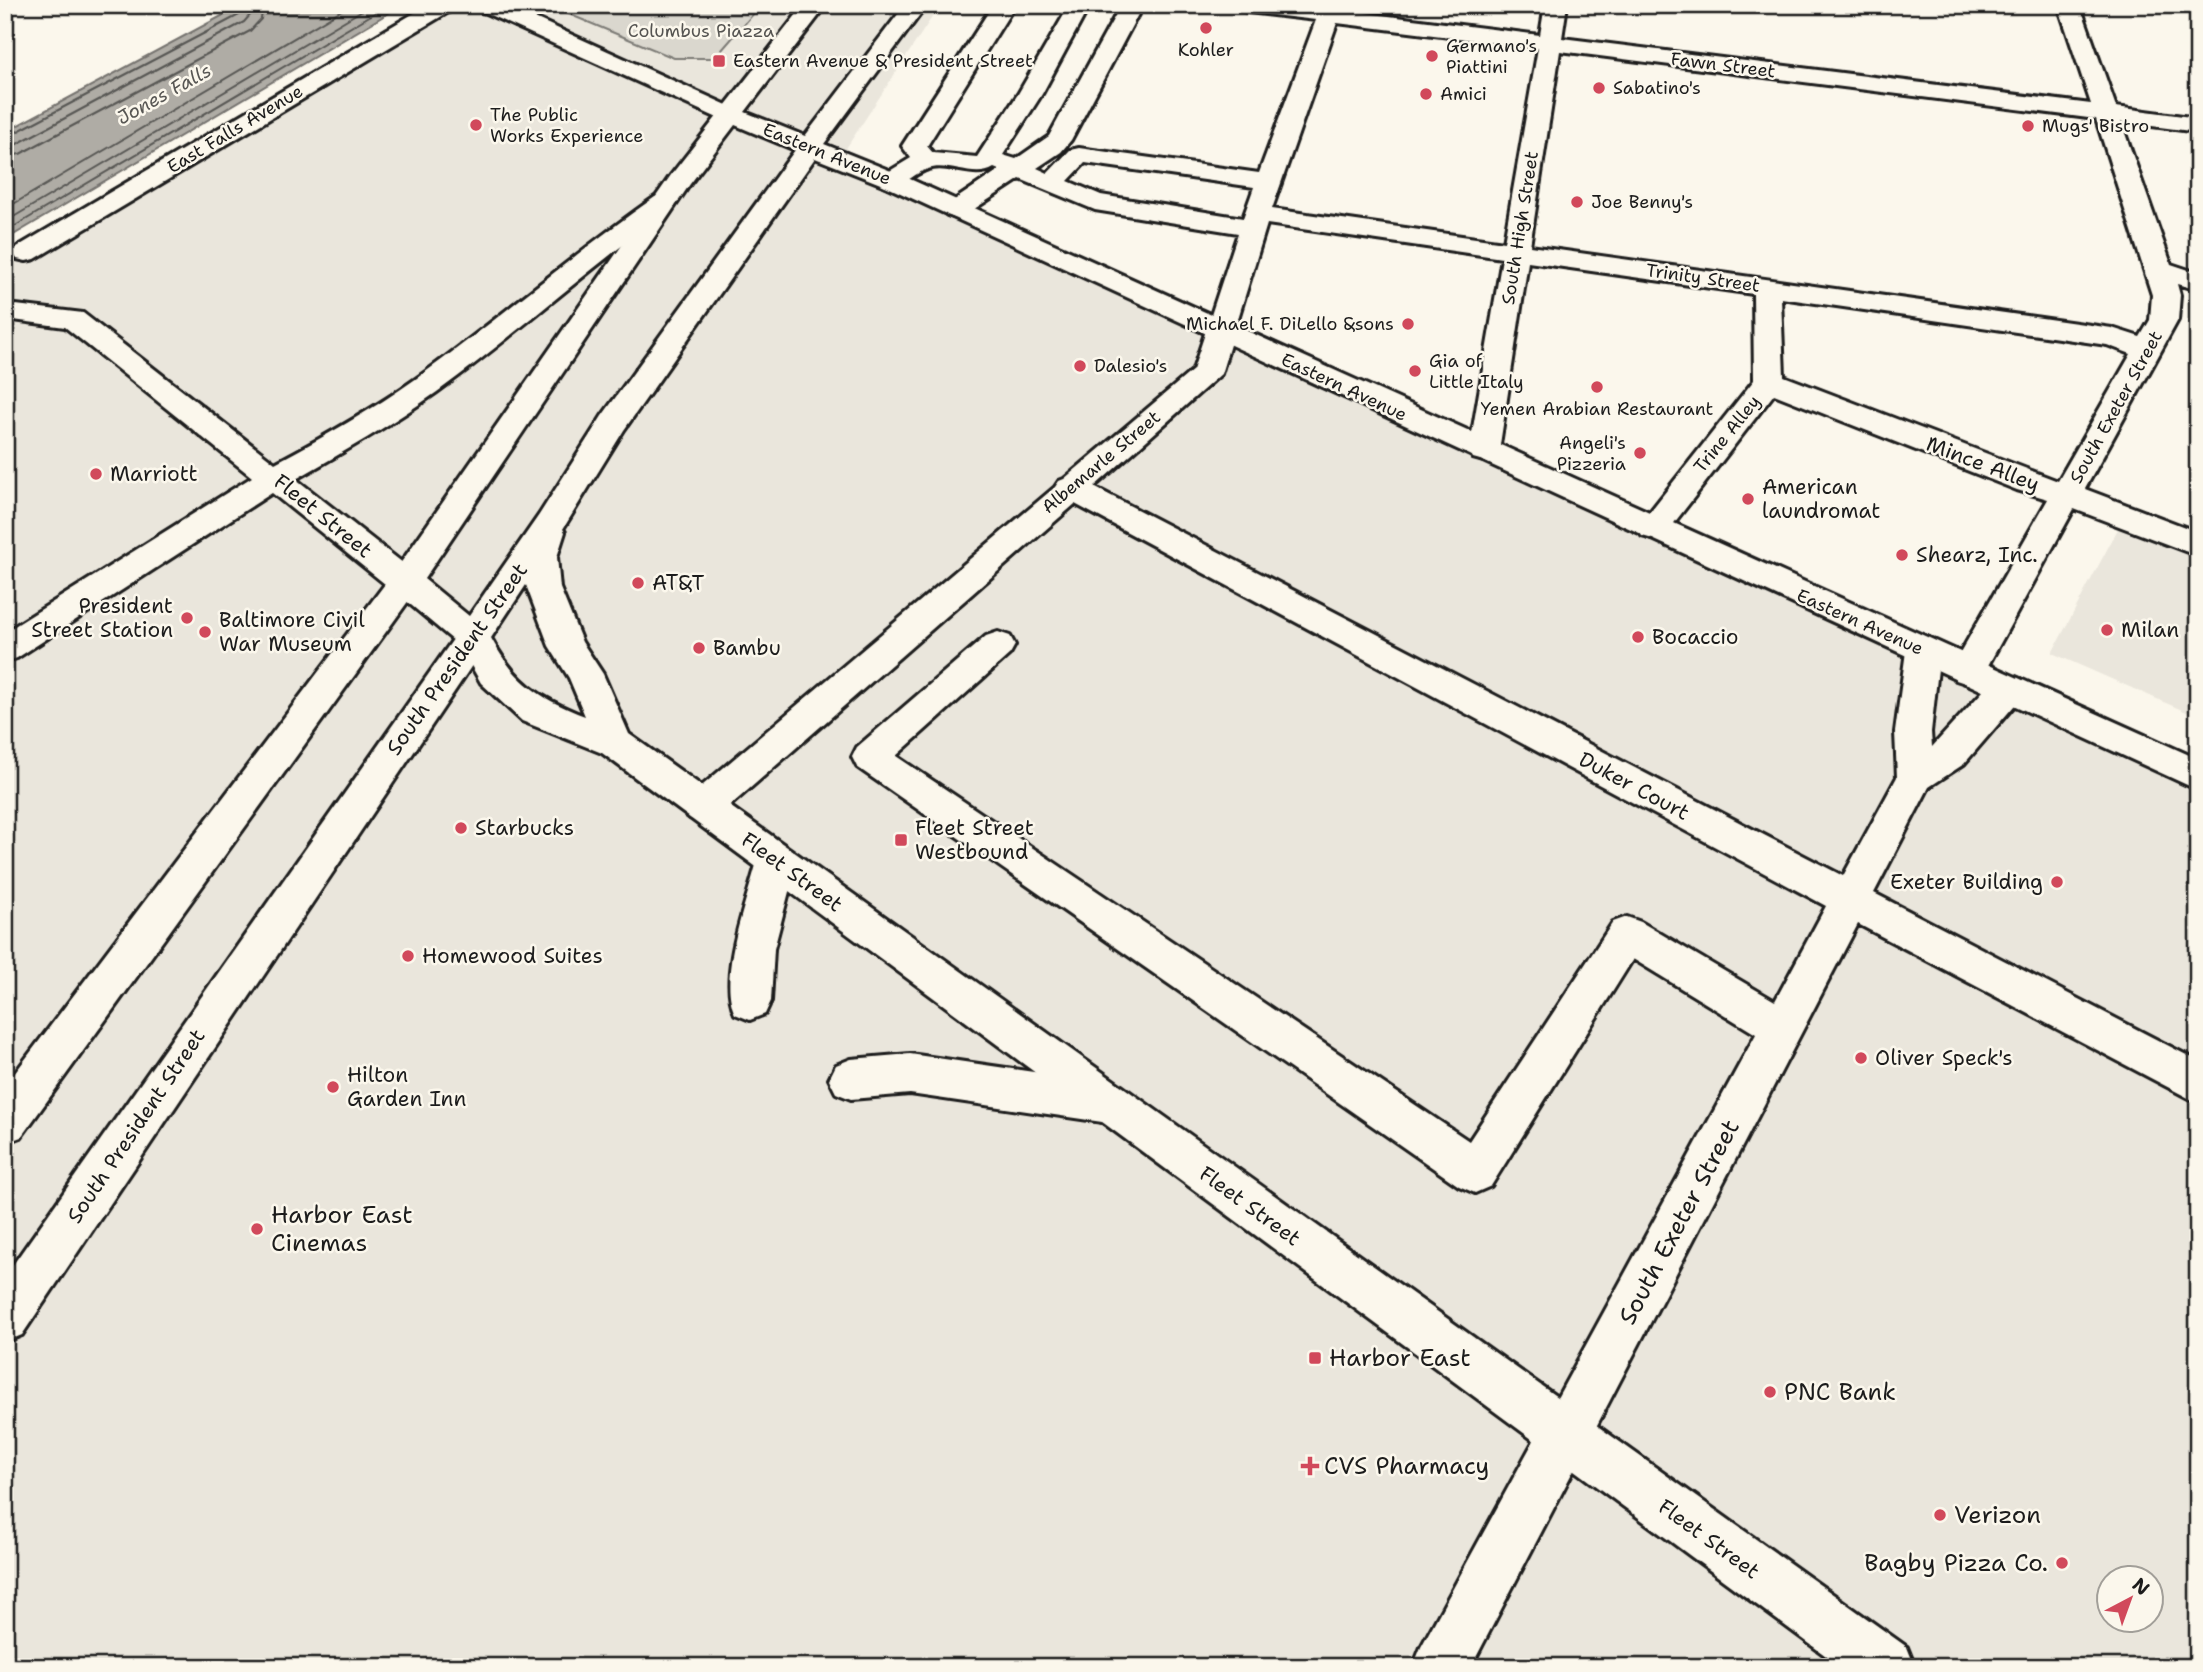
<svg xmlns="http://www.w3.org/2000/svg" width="2203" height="1672" viewBox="0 0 2203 1672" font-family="'Shantell Sans',sans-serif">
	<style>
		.built { fill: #eae6dc; fill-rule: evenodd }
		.green { fill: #dad7ce; stroke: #7b7a75; stroke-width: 2 }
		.water { fill: #afaca5; stroke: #74726e; stroke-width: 2 }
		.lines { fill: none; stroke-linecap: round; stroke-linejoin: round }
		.shore { stroke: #575653; stroke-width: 2 }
		.minor-casing { stroke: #1c1c1c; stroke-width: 6 }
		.major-casing { stroke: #1c1c1c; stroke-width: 6 }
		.minor { fill: #fbf7ec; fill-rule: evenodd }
		.major { fill: #fbf7ec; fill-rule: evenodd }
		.poi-dot { fill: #d1495b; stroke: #fbf7ec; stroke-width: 2.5 }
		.labels { text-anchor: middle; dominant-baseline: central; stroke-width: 5; stroke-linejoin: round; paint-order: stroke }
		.far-park-label { font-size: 18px; fill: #555451; stroke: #fbf7ec }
		.far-poi-label { font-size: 18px; fill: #1c1c1c; stroke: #fbf7ec; text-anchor: start }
		.far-street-label { font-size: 18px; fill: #1c1c1c; stroke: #fbf7ec }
		.far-water-label { font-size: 19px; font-style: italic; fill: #575653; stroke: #fbf7ec }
		.street-label { font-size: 21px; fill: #1c1c1c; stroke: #fbf7ec }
		.poi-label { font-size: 21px; fill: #1c1c1c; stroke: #fbf7ec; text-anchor: start }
		.near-poi-label { font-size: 24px; fill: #1c1c1c; stroke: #fbf7ec; text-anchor: start }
		.near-street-label { font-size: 24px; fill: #1c1c1c; stroke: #fbf7ec }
	</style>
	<rect width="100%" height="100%" fill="#fbf7ec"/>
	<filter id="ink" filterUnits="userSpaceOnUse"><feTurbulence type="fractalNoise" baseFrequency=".0143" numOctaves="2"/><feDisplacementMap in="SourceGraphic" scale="14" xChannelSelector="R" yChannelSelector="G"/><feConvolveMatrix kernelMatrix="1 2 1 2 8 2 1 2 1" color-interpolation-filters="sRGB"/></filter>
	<g filter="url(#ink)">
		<g class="built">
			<path d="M429,5H940L839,159L2198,775V1667H5V266ZM2108,1578H2150V1620H2108Z"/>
			<path d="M2120,525L2198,556V717L2052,653Z"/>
		</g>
		<path class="green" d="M547,5H761L715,58H674Z"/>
		<path class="water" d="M242,5H402L5,240V132Z"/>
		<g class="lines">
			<g class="shore">
				<path d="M5,138L239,15L244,5"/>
				<path d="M5,147L15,145L244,22L251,14L253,5"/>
				<path d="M5,157L20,154L250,31L261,19L263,5"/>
				<path d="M5,209L350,5"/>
				<path d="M5,222L371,5"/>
				<path d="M5,232L388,5"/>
			</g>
			<defs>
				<g id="minor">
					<path d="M428,5H455L452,10L35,259L26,261L17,259L13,253L17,247Z"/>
					<path d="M476,5H506L738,110L742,115L738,120L730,122L722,120L479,10Z"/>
					<path d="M993,5H1015L927,146L933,153L977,157L1018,94L1068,8L1066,5H1090L1042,94L1003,155L1016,159L1049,136L1121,5H1143L1071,140L1061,152L1037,168L1048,173L1070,150L1079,148L1259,173L1316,20L1248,12L1240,10L1237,5L1320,8L1321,5H1343L1341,10L1540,35L1545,5H1567L1562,38L2091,104L2058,5H2080L2116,107L2198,118V132L2121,122L2171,264L2198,273V290L2177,284L2180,295L2178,320L2085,489L2198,532V556L2074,509L1980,680L1968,684L1956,680L1950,671L2048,499L2017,490L1774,394L1664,536L1653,539L1642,536L1637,528L1754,380L1753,294L1528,262L1499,451L1495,458L1484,461L1473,458L1469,451L1502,258L1267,224L1221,374L1094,487L1843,876L1897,777L1895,732L1906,651L1911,642L1923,638L1935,642L1940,651L1931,732L1932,747L1994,679L2007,676L2020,679L2025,689L2020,699L1964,764L1929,787L1874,893L2198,1061V1103L1858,924L1471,1667H1413L1421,1647L1756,1034L1633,959L1491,1186L1475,1193L1459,1186L857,767L852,757L857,747L986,636L998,632L1010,636L1015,645L1010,654L896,756L1469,1141L1613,922L1627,917L1641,922L1775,1001L1826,906L1075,504L716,818L703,822L690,818L684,807L690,796L1055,487L1059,481L1064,479L1193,370L1238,233L1095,210L1020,179L965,215L956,218L947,215L943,210L947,205L999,170L994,168C975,180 949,162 928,169C911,174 903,190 883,185L879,180L883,175L911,158L902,146ZM1337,23L1538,48L1504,242L1272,209ZM1560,51L2096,119L2152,295L2150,320L2140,337L2112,328L1530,246ZM1085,163L1254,187L1243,218L1101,195L1068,181ZM1781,298L2107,345L2131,354L2058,481L1784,376Z"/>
					<path d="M664,194L673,197L677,202L673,207C592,266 518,333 437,392C392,424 344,452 296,479L417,574L422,582L21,1137L5,1143V1086L385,584L272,493L17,658L5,662V632L252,477L65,327L6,319V307L16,305L83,313L275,463C324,437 372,410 417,378C498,320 573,254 655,197Z"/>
					<path d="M473,624L485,628L490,637L485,646L22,1335L5,1342V1276L461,628Z"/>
					<path d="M777,845L791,850L797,861L774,949L771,1001L765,1014L750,1020L735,1014C717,976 747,901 757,861L763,850Z"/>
					<path d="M910,1054L1109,1083L1125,1089L1131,1103L1125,1117L1109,1123L910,1094L851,1099L836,1093L829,1079L836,1065L851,1059Z"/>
				</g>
				<path id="major" d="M804,5H827L745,112L805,136L905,5H927L824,144L901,175L2198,759V790L883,185L815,158L624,430L563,529L565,532L557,557L560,588L582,642L603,674L629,734L1907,1647L1915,1667H1841L602,753L522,721L481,683L460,646L393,590L388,582L393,574L671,175ZM735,125L795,150L602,416L539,515L469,616L424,579L690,184ZM526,585L549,646L569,678L585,716C539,698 515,682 491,638Z"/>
			</defs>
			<use href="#minor" class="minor-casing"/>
			<use href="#major" class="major-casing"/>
			<use href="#minor" class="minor"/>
			<use href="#major" class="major"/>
		</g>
	</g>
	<g class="poi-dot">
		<circle cx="1206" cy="28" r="7"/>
		<circle cx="1432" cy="56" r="7"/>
		<rect x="712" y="54" width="14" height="14" rx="3.5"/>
		<circle cx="1599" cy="88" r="7"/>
		<circle cx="1426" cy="94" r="7"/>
		<circle cx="476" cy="125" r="7"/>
		<circle cx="2028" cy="126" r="7"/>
		<circle cx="1577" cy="202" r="7"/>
		<circle cx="1408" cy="324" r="7"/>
		<circle cx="1080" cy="366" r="7"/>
		<circle cx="1415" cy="371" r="7"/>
		<circle cx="1597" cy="387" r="7"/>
		<circle cx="1640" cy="453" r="7"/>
		<circle cx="96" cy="474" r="7"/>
		<circle cx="1748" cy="499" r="7"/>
		<circle cx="1902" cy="555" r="7"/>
		<circle cx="638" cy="583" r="7"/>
		<circle cx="187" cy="618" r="7"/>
		<circle cx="2107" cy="630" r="7"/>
		<circle cx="205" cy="632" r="7"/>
		<circle cx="1638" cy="637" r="7"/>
		<circle cx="699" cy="648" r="7"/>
		<circle cx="461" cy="828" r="7"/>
		<rect x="894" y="833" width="14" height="14" rx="3.5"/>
		<circle cx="2057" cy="882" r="7"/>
		<circle cx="408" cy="956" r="7"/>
		<circle cx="1861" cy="1058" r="7"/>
		<circle cx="333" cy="1087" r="7"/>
		<circle cx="257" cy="1229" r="7"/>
		<rect x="1308" y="1351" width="14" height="14" rx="3.5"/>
		<circle cx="1770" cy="1392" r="7"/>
		<path d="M1306.5 1455.5h7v7h7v7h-7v7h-7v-7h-7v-7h7z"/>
		<circle cx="1940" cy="1515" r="7"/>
		<circle cx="2062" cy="1563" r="7"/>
	</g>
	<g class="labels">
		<g class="far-park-label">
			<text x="701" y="31">Columbus Piazza</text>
		</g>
		<g class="far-poi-label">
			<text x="1446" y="46">Germano's<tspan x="1446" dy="21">Piattini</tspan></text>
			<text x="1206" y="50" text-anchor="middle">Kohler</text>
			<text x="733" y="61">Eastern Avenue &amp; President Street</text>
			<text x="1613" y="88">Sabatino's</text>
			<text x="1440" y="94">Amici</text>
			<text x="490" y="115">The Public<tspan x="490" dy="21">Works Experience</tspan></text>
			<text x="2042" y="126">Mugs' Bistro</text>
			<text x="1591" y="202">Joe Benny's</text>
			<text x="1394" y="324" text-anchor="end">Michael F. DiLello &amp;sons</text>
			<text x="1429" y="361">Gia of<tspan x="1429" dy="21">Little Italy</tspan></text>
			<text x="1094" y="366">Dalesio's</text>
			<text x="1597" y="409" text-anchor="middle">Yemen Arabian Restaurant</text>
			<text x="1626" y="443" text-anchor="end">Angeli's<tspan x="1626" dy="21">Pizzeria</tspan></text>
		</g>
		<g class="far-street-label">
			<text transform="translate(1723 65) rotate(7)">Fawn Street</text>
			<text transform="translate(235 129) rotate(-31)">East Falls Avenue</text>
			<text transform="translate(827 154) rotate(22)">Eastern Avenue</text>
			<text transform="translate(1520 228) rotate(-81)">South High Street</text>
			<text transform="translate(1703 278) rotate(8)">Trinity Street</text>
			<text transform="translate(1344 387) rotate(25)">Eastern Avenue</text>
			<text transform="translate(2116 407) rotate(-61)">South Exeter Street</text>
			<text transform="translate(1727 434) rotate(-51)">Trine Alley</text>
			<text transform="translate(1101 462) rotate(-40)">Albemarle Street</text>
			<text transform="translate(1860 622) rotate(24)">Eastern Avenue</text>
		</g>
		<g class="far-water-label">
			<text transform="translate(164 94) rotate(-29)">Jones Falls</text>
		</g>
		<g class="street-label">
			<text transform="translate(1983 464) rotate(21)">Mince Alley</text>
			<text transform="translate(323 516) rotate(39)">Fleet Street</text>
			<text transform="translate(457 659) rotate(-55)">South President Street</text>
			<text transform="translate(1634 786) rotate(28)">Duker Court</text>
			<text transform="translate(792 872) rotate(36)">Fleet Street</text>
			<text transform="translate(136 1126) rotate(-56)">South President Street</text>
			<text transform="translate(1250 1206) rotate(36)">Fleet Street</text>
			<text transform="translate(1709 1539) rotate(36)">Fleet Street</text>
		</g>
		<g class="poi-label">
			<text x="110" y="474">Marriott</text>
			<text x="1762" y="487">American<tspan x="1762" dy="24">laundromat</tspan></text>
			<text x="1916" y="555">Shearz, Inc.</text>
			<text x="652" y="583">AT&amp;T</text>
			<text x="173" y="606" text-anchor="end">President<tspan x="173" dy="24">Street Station</tspan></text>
			<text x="219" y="620">Baltimore Civil<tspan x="219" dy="24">War Museum</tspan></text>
			<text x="2121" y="630">Milan</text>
			<text x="1652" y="637">Bocaccio</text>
			<text x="713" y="648">Bambu</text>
			<text x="475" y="828">Starbucks</text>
			<text x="915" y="828">Fleet Street<tspan x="915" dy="24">Westbound</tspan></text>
			<text x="2043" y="882" text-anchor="end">Exeter Building</text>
			<text x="422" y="956">Homewood Suites</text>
			<text x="1875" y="1058">Oliver Speck's</text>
			<text x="347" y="1075">Hilton<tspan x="347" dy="24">Garden Inn</tspan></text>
		</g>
		<g class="near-poi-label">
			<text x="271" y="1215">Harbor East<tspan x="271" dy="28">Cinemas</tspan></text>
			<text x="1329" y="1358">Harbor East</text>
			<text x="1784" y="1392">PNC Bank</text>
			<text x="1324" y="1466">CVS Pharmacy</text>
			<text x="1954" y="1515">Verizon</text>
			<text x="2048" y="1563" text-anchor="end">Bagby Pizza Co.</text>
		</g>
		<g class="near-street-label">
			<text transform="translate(1679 1222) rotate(-62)">South Exeter Street</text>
		</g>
	</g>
	<rect width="2203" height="1672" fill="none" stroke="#fbf7ec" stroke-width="28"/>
	<rect x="14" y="14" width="2175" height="1644" fill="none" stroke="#1c1c1c" stroke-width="2.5" filter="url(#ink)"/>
	<g transform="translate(2130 1599) rotate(41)"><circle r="33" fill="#fbf7ec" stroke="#a29f99" stroke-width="2"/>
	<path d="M0-5L12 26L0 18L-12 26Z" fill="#d1495b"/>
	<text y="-10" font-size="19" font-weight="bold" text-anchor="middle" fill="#1c1c1c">N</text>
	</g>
</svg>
